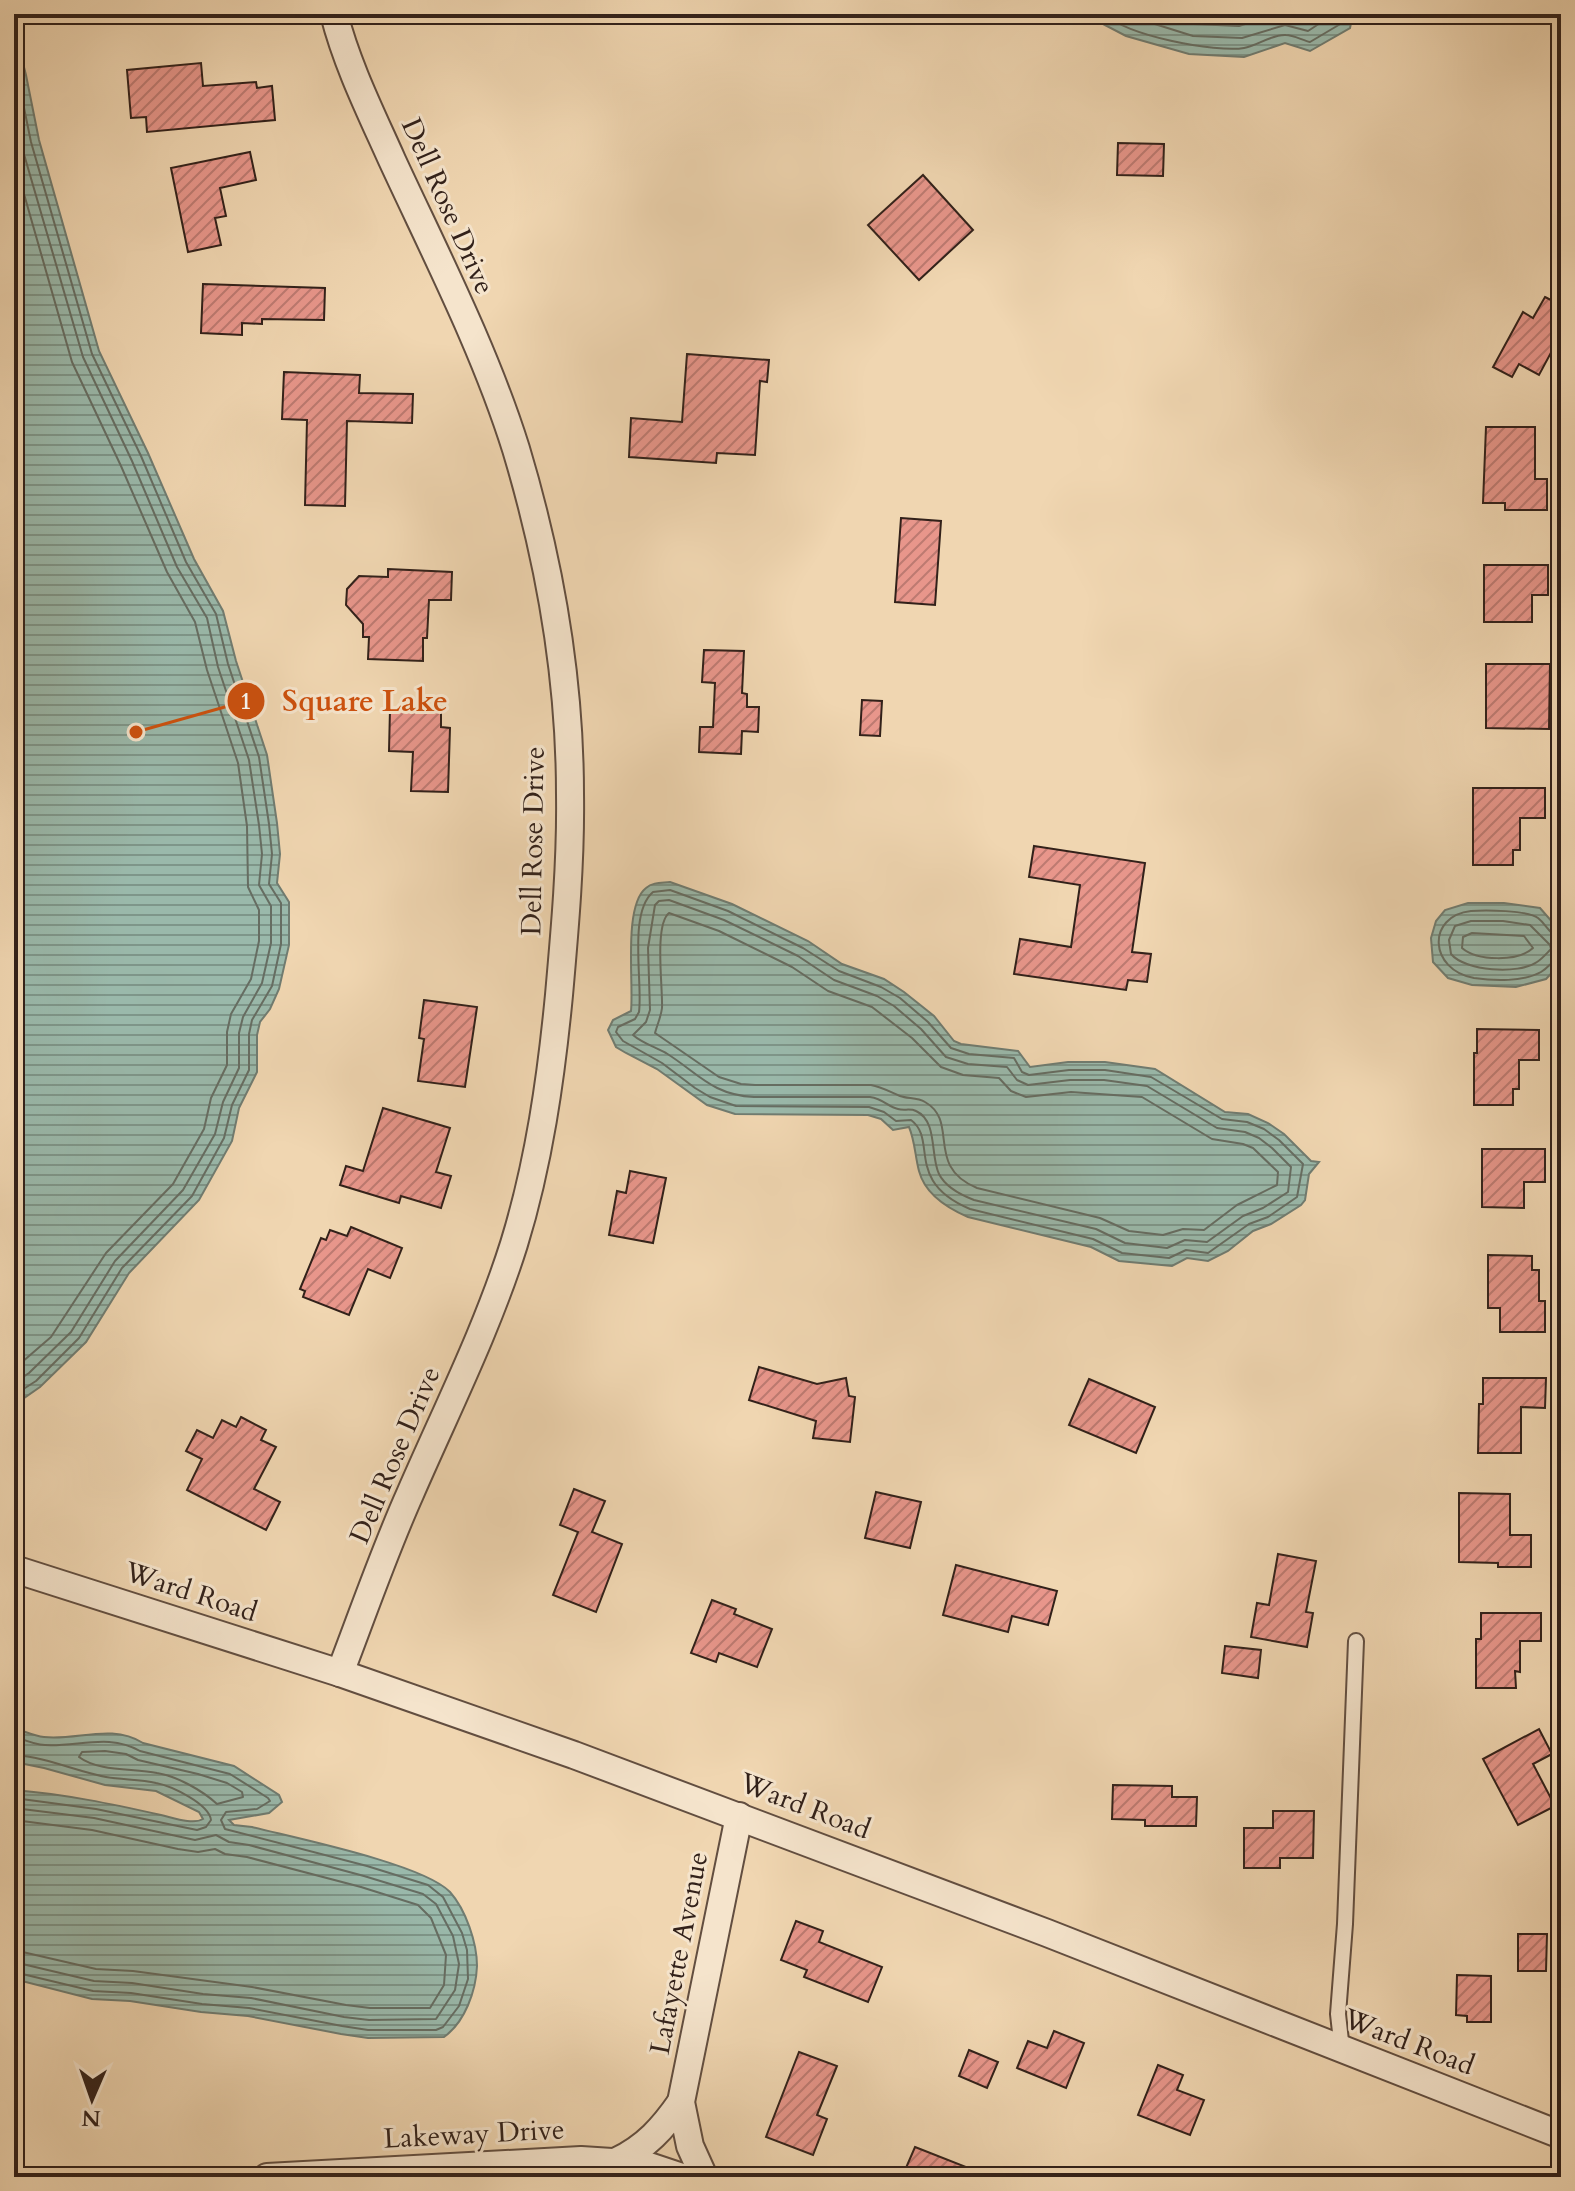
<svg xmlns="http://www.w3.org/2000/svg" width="1575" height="2191" viewBox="0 0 1575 2191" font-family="Cardo,serif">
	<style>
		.water { fill: url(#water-rules); stroke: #707c71; stroke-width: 2 }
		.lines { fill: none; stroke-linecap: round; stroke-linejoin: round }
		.shore { stroke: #666d62; stroke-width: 2 }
		.building { fill: url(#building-hatch); stroke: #32211a; stroke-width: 2 }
		.service-casing { stroke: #624e40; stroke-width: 18 }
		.minor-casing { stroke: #624e40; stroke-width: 30 }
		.service { stroke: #f5e4cc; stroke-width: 14 }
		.minor { stroke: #f5e4cc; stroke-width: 26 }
		.labels { text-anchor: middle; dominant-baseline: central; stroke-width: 6; stroke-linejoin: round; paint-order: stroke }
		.street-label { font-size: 28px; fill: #32211a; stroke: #f5e4cc }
		.leader { fill: none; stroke: #cd510e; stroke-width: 3 }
		.callout-dot { fill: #cd510e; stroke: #f5e4cc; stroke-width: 3 }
		.mark-label { font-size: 24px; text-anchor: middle; font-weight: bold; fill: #fff }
		.callout-label { font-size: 30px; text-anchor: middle; font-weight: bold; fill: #cd510e; stroke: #f5e4cc; stroke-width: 6; stroke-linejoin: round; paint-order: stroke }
	</style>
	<defs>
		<pattern id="water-rules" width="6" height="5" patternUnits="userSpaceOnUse" patternTransform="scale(2)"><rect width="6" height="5" fill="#9ab9ab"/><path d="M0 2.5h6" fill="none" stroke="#7e968a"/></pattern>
		<pattern id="building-hatch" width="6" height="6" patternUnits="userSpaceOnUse" patternTransform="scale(2)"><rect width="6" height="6" fill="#e8968b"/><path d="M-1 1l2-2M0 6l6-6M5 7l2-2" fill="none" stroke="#bd7a71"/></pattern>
	</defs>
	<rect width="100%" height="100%" fill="#f0d6b1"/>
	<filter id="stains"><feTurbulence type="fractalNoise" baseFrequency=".0025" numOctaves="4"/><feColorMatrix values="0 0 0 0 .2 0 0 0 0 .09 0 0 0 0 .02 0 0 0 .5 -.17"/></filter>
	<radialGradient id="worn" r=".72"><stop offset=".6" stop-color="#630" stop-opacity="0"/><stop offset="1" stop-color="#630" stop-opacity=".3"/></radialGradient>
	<g class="water">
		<path d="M1098,14H1353L1350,28L1310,51L1285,43L1244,57L1189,54L1126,36L1101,23Z"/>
		<path d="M14,28L26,75L39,140L99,351L148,453L194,559L223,611L236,661L267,755L277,823L280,854L277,883L289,902V945L279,989L270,1009L260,1022L257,1035V1072L239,1108L232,1141L199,1200L129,1273L86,1342L40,1387L14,1405Z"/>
		<path d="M670,882L732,904L808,941L842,964L884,979L904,992L934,1016L954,1041L961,1044L1018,1051L1030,1067L1068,1062H1105L1155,1069L1225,1112L1248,1114L1268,1123L1284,1134L1311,1161L1319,1162L1309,1174L1305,1200L1301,1205L1271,1224L1253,1231L1228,1251L1208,1261L1187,1258L1172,1266L1119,1261L1091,1247L968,1217C947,1208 925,1194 919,1171C915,1156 915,1141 909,1127L893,1130L881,1119L868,1115L735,1114L707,1105L657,1069L626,1053L616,1047L608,1030L613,1020L631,1011C634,984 623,906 646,888C653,882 661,883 670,882Z"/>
		<path d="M1468,903H1504L1540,908L1561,932V963L1546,979L1516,987L1472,985L1448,978L1433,962L1431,938L1436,921L1445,910Z"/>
		<path d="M14,1728C24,1731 34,1736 44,1737C77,1741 111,1723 143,1743L234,1766L279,1795L282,1802L269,1813L229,1820L234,1825L252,1827C295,1838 423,1864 450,1892C466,1910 477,1943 477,1966C476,1991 465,2022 444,2037L368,2038L341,2034L248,2016L201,2012L130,2001L92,1999L14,1979V1790C64,1794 112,1804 161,1815C174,1818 193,1825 203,1819L199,1812L156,1791L105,1785L44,1768L14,1762Z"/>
	</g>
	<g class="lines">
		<g class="shore">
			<path d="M1106,14C1122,35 1217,53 1244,48C1257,46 1272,34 1286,35C1293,35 1302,40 1310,42L1342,23L1345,14"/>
			<path d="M1123,14L1193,36L1242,38L1285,25L1308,31L1334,14"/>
			<path d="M1160,14L1194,24L1239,26L1276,14"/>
			<path d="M14,59L31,142L92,354L141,456L186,562L216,614L228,664L259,757L269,824L272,854L269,884L281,903V944L272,986L252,1020L249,1034V1070L232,1105L224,1138L192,1196L122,1268L79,1338L36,1381L14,1395"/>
			<path d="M14,107L21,144L83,357L132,461L177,567L207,618L218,667L249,760L259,825L262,854L259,885L271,906V943L262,983L243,1017L239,1033V1068L223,1102L215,1134L183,1190L115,1261L71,1332L29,1373L14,1383"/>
			<path d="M14,159L72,362L121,466L167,572L195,622L207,670L238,763L247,826L248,887L259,910V941L251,979L231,1014L227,1032V1065L211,1098L204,1129L173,1184L106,1253L51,1337L14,1369"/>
			<path d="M670,890L728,911L803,948L839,971L881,987L900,998L928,1022L951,1048L969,1054L1014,1058L1022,1072L1029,1075L1069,1070H1105L1151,1077L1222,1119L1247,1122L1264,1129L1279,1140L1303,1164L1297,1197L1268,1217L1249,1224L1208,1253L1186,1250L1169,1258L1122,1253L1093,1239L970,1209C904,1181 938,1140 911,1120L896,1121L884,1112L869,1107L736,1106L710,1097L695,1088L662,1063L623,1041L616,1032L618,1027L635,1019L639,1012C643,983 628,913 653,892Z"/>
			<path d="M669,900L724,920L798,956L834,980L877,996L894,1006L921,1029L946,1057L968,1064L1007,1067L1017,1080L1028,1085L1070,1080H1104L1147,1086L1217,1128L1245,1132L1259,1138L1272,1148L1291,1167L1288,1192L1263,1208L1243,1216L1207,1242L1185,1240L1167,1248L1125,1243L1096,1229L974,1200C961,1195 945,1186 939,1174C930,1156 938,1121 916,1111C910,1108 904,1111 898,1109C888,1107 884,1099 870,1097H754C712,1095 698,1073 666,1053C655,1047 642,1043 633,1035L646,1022L650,1010L648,948L655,905L659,901Z"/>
			<path d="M669,913L719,931L792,967L828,991L872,1007L912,1038L941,1067L963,1075L999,1078L1011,1091L1026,1097L1071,1092L1142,1097L1212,1139L1243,1144L1253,1148L1278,1172L1277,1185L1237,1205L1204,1230L1183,1229L1163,1235L1129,1231L1100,1218L977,1188C924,1166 960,1122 925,1102C917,1097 908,1099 900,1096C890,1092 882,1087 871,1085H755L741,1084L719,1077L655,1033C657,1025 661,1017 662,1008C663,988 654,925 669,913Z"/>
			<path d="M1471,921H1503L1530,925L1550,945L1551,949C1547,953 1542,959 1537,962C1518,975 1465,971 1451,954L1449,940L1455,926Z"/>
			<path d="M1472,933L1524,936L1533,948C1518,962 1477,961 1462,948L1463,937Z"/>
			<path d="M1561,936C1549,935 1547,925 1538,918C1528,910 1484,910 1471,911C1426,916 1429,970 1474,978C1494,981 1523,982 1541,972C1550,967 1551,960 1561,959"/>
			<path d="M14,1736C24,1740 35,1745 45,1745C78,1747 109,1733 140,1751L230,1774L268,1798L270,1801L257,1809L226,1812L221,1820L225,1829L367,1866L428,1885L443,1897L462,1933L467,1950L468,1979L459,2006L443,2027L436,2030H368L342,2026L249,2008L202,2004L131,1993L93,1991L14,1972"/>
			<path d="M105,1751L126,1754L138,1760L198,1774L227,1783L242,1792L243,1797L217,1804C203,1791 177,1776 157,1773C133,1768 99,1772 79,1757L82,1752Z"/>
			<path d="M14,1755C46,1757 75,1771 106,1777C123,1780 140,1779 156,1783C172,1786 209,1804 211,1820L206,1827L197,1830L96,1809L14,1798"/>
			<path d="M14,1808L94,1818L195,1840L216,1835L229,1842L249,1845L364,1876L423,1894L436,1904L453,1936L459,1964L455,1990L436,2019L369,2020L344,2017L251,1998L203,1994L132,1983L94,1981L14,1962"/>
			<path d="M14,1820L92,1830L178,1849L198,1852L215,1849L225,1854L247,1857L361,1887L418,1905L431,1918L446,1955L444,1985L430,2008H370L346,2005L252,1987L133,1971L96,1969L14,1950"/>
		</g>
	</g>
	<g class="building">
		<path d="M201,63L203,86L256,82L257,88L272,86L275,120L147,132L146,117L131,118L127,70Z"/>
		<path d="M1118,143L1164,144L1163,176L1117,175Z"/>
		<path d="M250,152L256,180L220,188L226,216L215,218L221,245L188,252L171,168Z"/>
		<path d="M923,175L973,230L919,280L868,225Z"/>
		<path d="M203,284L325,288L324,320L262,319V324L242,323V335L201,333Z"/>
		<path d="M1545,297L1561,305V334L1539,375L1519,364L1512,377L1493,367L1523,312L1533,318Z"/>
		<path d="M687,354L769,360L767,382L760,381L755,455L717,453L716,463L629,457L631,418L682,422Z"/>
		<path d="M284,372L360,375L359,393L413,394L412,423L347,421L345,506L305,505L307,420L282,419Z"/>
		<path d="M1486,427H1535V479H1547V510H1505V503H1483Z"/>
		<path d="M901,518L941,521L935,605L895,602Z"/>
		<path d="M1484,565H1548V595H1532V622H1484Z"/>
		<path d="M388,569L452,572L451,600H429L427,638H423V661L368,659L369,637H363V624L346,605L347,589L359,576L388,577Z"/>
		<path d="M704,650L744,651L742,693L747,694V707H759L758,732L742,731L741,754L699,752L700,727H713L715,683L702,682Z"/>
		<path d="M1486,664H1550L1549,729L1486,728Z"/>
		<path d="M862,700L882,701L880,736L860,735Z"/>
		<path d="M390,709L441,711V727L450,728L448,792L411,791L413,752L389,751Z"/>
		<path d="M1473,788H1545V818H1520V850H1513V865H1473Z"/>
		<path d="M1034,846L1145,863L1132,952L1151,954L1147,982L1128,980L1126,990L1014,974L1020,939L1071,947L1080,885L1029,877Z"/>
		<path d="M424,1000L477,1007L465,1087L418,1081L424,1039L419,1038Z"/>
		<path d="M1477,1029L1539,1030V1060H1519V1089H1513V1105H1474V1053H1477Z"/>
		<path d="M383,1108L450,1128L436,1172L451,1176L441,1208L401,1196L399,1203L340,1185L346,1166L363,1171Z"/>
		<path d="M1482,1149H1545V1182H1524V1208L1482,1207Z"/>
		<path d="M630,1171L666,1178L653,1243L609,1235L617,1191L626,1193Z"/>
		<path d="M351,1227L402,1248L390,1278L368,1269L349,1315L303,1297L305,1291L300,1289L321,1238L326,1240L330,1230L347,1236Z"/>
		<path d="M1488,1255L1532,1256V1270H1539V1301H1545V1332H1500V1308H1488Z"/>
		<path d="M759,1367L817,1384L846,1378L849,1396L855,1397L850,1442L813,1438L816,1421L749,1400Z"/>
		<path d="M1483,1378H1546L1545,1408L1521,1407V1453H1478L1479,1404H1483Z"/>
		<path d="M1089,1379L1155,1407L1136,1453L1069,1425Z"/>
		<path d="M241,1417L266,1430L261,1440L276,1447L254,1489L280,1502L266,1530L187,1490L202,1459L186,1451L197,1430L213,1438L222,1420L236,1427Z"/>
		<path d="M574,1489L605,1501L592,1532L622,1544L596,1612L553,1595L578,1532L560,1525Z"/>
		<path d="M876,1492L921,1502L910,1548L865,1538Z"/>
		<path d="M1459,1493L1510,1494V1535H1531V1567H1498V1563L1459,1562Z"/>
		<path d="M1278,1554L1316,1561L1306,1612L1313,1613L1307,1647L1251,1637L1257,1603L1269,1605Z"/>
		<path d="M956,1565L1057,1591L1048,1625L1012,1616L1008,1632L943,1615Z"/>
		<path d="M712,1600L736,1609L734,1614L772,1629L757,1667L719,1653L716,1662L691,1653Z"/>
		<path d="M1481,1613H1541V1641H1520V1672L1515,1671L1516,1688H1476V1639H1481Z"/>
		<path d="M1225,1646L1261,1650L1258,1678L1222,1673Z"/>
		<path d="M1539,1729L1552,1754L1533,1764L1555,1806L1518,1825L1483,1759Z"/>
		<path d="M1113,1785L1172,1786V1797H1197L1196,1826H1145V1820L1112,1819Z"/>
		<path d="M1273,1811H1314L1313,1858H1280V1868H1244V1828H1273Z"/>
		<path d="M796,1921L823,1931L819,1942L882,1967L868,2002L804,1977L807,1970L781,1960Z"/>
		<path d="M1518,1934H1547L1546,1971H1518Z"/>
		<path d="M1457,1975L1491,1976V2022H1467V2016L1456,2015Z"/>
		<path d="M1054,2031L1084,2043L1066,2088L1017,2068L1028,2041L1047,2048Z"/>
		<path d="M969,2050L998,2062L987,2088L959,2076Z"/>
		<path d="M799,2052L837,2066L817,2115L827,2119L813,2155L766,2137Z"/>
		<path d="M1158,2065L1183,2075L1177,2090L1204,2100L1190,2135L1138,2115Z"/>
		<path d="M915,2147L989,2176L988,2177H902Z"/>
	</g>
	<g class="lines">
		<defs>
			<path id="service" d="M1342,2050L1338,2014L1345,1924L1356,1641"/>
			<g id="minor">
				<path d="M334,14C347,65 371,113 392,160C436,255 485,350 516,449C549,559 570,679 570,794C571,860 565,928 559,995C551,1078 539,1163 514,1244C487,1330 446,1411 410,1494C384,1552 363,1613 340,1673"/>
				<path d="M14,1569L340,1673L574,1755L1047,1933L1561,2135"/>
				<path d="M617,2161C646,2147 663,2128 681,2102"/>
				<path d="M267,2177L581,2160L643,2164L682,2177"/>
				<path d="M704,2177L690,2146L681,2102L739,1816"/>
			</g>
		</defs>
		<use href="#service" class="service-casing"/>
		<use href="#minor" class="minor-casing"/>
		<use href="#service" class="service"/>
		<use href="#minor" class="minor"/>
	</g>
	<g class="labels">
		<g class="street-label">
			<text transform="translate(448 206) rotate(66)">Dell Rose Drive</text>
			<text transform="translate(533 841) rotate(-89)">Dell Rose Drive</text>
			<text transform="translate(395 1455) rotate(-67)">Dell Rose Drive</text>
			<text transform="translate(191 1592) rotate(18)">Ward Road</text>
			<text transform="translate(805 1806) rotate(21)">Ward Road</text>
			<text transform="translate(679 1953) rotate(-79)">Lafayette Avenue</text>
			<text transform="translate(1409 2042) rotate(21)">Ward Road</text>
			<text transform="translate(474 2134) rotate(-3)">Lakeway Drive</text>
		</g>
	</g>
	<path class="leader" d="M136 732L246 701"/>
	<g class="callout-dot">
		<circle cx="136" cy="732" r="8"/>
		<circle cx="246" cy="701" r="20"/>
	</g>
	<g class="mark-label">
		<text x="246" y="709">1</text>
	</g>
	<g class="callout-label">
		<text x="365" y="711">Square Lake</text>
	</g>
	<rect width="1575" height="2191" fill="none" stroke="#f0d6b1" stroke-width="48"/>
	<rect x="16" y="16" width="1543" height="2159" fill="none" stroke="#32211a" stroke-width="4"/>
	<rect x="24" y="24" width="1527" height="2143" fill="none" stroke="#32211a" stroke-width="2"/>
	<g transform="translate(92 2099) rotate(182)" stroke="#f5e4cc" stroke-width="6" paint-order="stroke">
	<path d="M0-6L14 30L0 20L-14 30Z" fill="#32211a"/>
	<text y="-12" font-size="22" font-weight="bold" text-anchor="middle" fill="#32211a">N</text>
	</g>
	<rect width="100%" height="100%" filter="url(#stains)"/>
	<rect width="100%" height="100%" fill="url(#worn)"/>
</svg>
